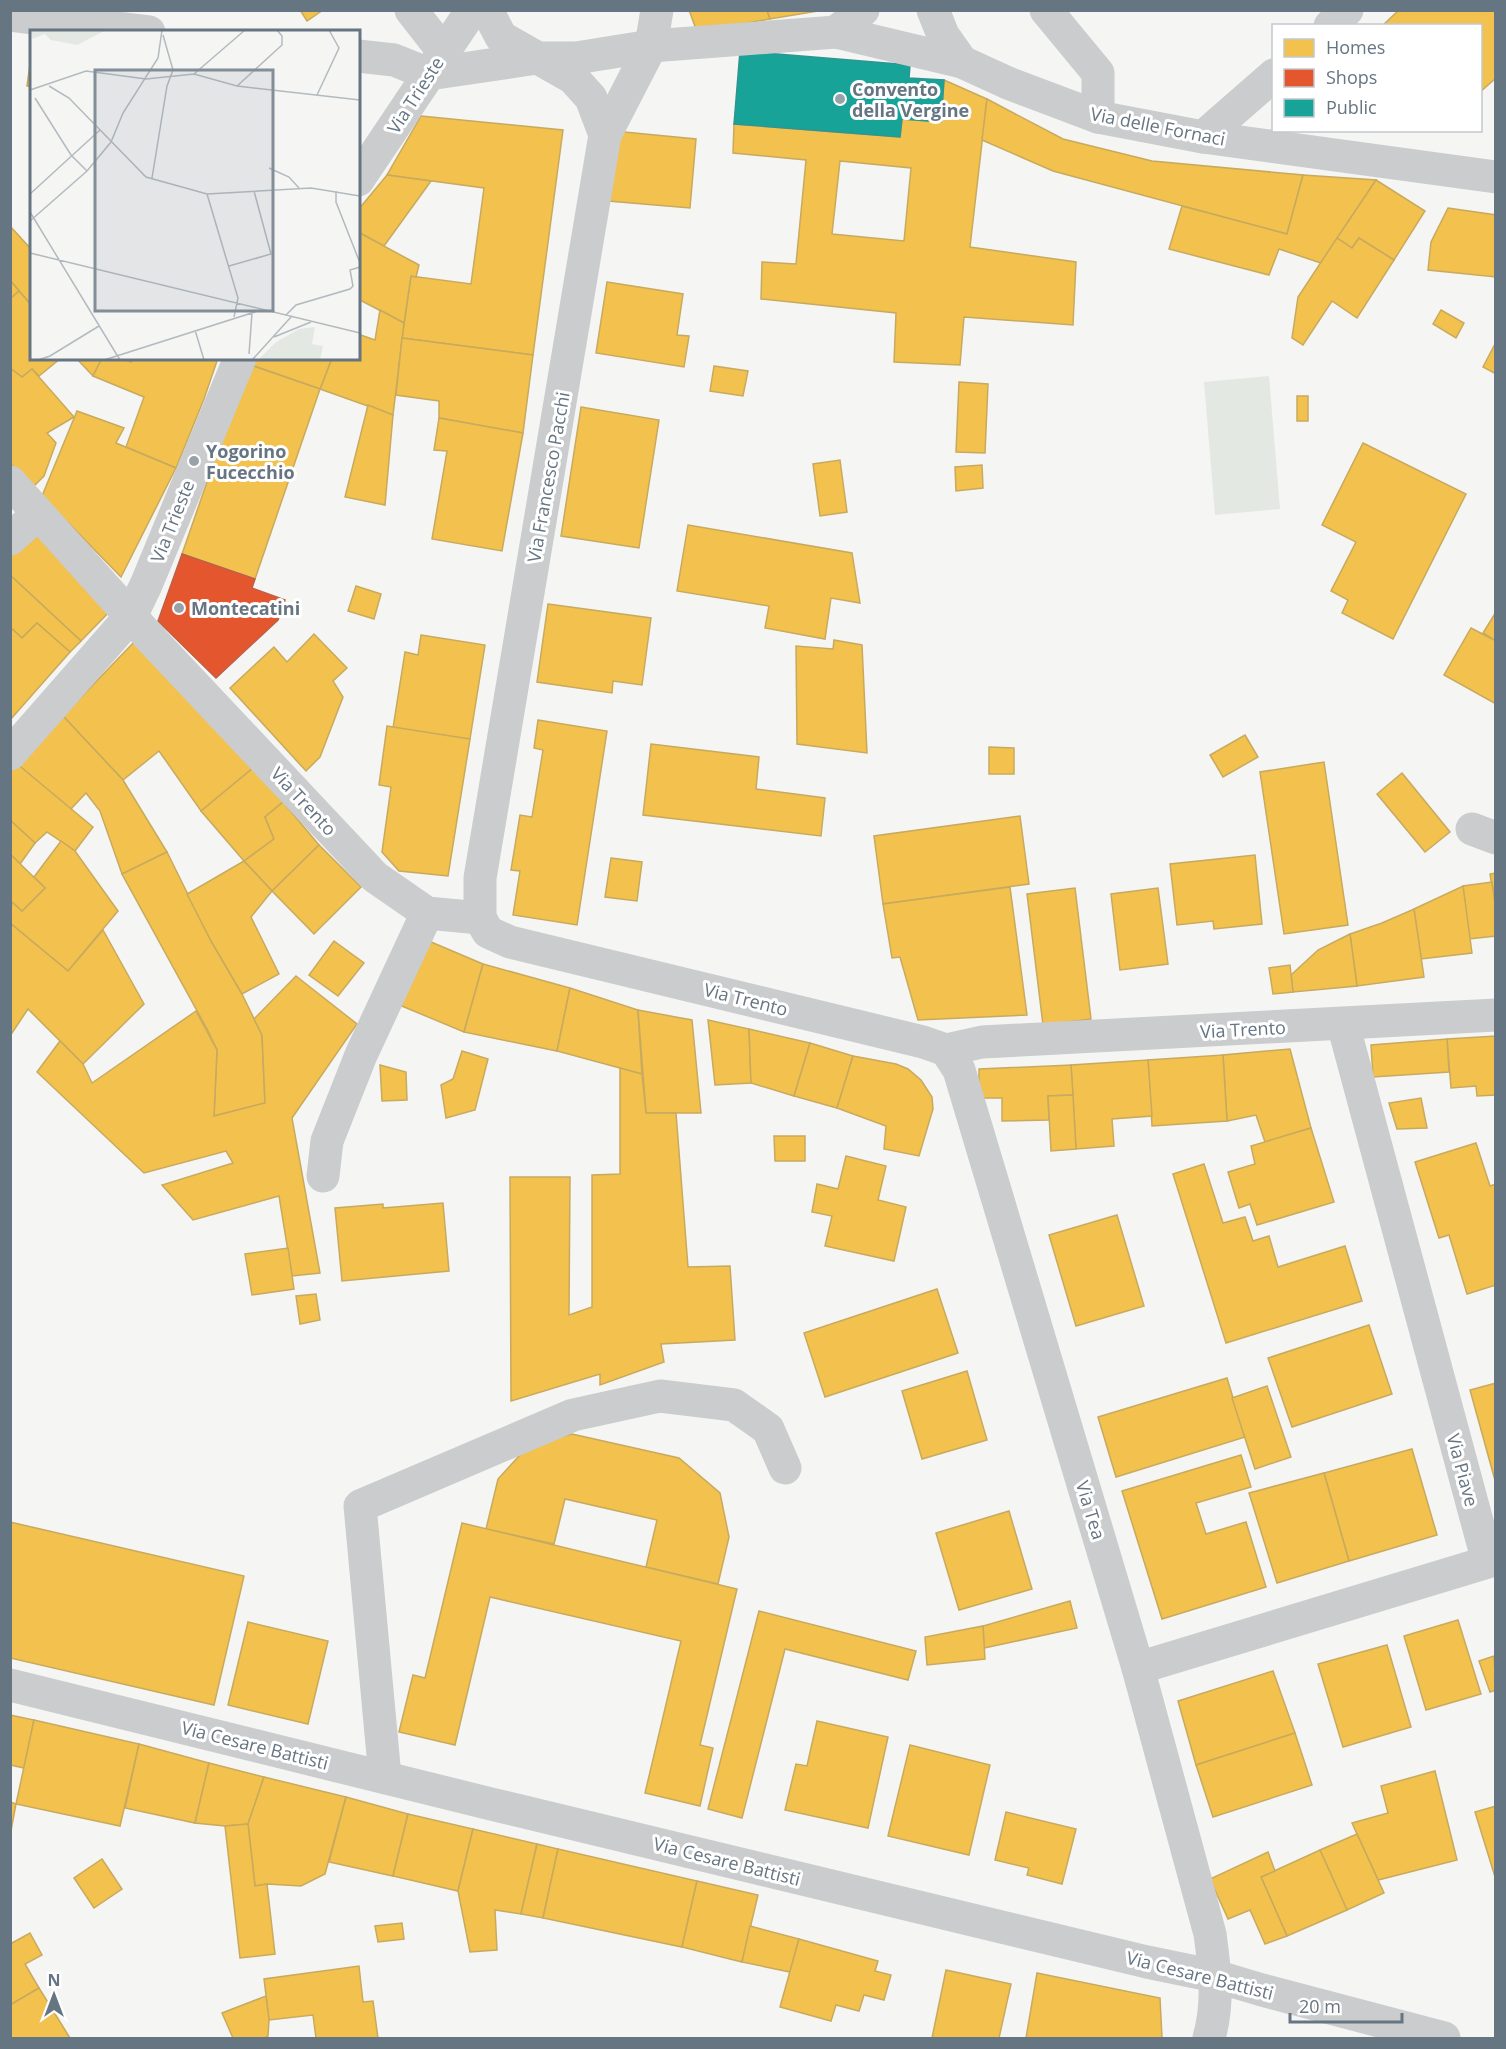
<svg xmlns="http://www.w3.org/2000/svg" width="1506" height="2049" viewBox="0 0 1506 2049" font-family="'Open Sans',sans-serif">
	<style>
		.green { fill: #e4e8e2 }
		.homes { fill: #f2c14e; stroke: #c8aa5e; stroke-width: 1.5; fill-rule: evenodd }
		.shops { fill: #e4572e; stroke: #be6047; stroke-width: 1.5 }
		.public { fill: #17a398; stroke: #2f9591; stroke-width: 1.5 }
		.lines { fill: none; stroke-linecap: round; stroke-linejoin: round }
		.minor { stroke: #cacccd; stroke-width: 33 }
		.poi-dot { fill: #98a2aa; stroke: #fff; stroke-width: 2 }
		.labels { text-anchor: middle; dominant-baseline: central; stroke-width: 6; stroke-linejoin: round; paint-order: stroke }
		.poi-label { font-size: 18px; font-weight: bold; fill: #667582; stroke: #fff; text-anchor: start }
		.street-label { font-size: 18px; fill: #667582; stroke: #fff }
		.inset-road { fill: none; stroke: #b3babf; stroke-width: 1.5 }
		.view { fill: #828e98; fill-opacity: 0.15; stroke: #828e98; stroke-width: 3 }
		.inset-edge { fill: none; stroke: #667582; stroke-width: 3 }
	</style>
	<rect width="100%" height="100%" fill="#f5f5f4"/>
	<path class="green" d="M1269,376L1280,509L1215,515L1204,382Z"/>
	<g class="homes">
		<path d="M300,10H323L307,21Z"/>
		<path d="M689,10H767L770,19L697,32Z"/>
		<path d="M767,10H824L770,19Z"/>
		<path d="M1399,10H1496V78L1480,92V26H1382Z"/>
		<path d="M32,50V87L27,86Z"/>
		<path d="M944,80L987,99L970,247L1076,262L1073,325L964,317L960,365L894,362L896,313L761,299L762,262L796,264L806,160L733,153L734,124L900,137L902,119L941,122ZM840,161L911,168L904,241L832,234Z"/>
		<path d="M987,99L1063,139L1152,161L1303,175L1287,234L1053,171L982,140Z"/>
		<path d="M421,116L563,130L533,355L402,338L411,276L471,284L484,188L387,175Z"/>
		<path d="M614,131L696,139L690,208L608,201Z"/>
		<path d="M387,175L431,181L384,246L358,232V210Z"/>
		<path d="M1303,175L1376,180L1321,263L1279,249L1269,275L1169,249L1182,206L1287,234Z"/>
		<path d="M1376,180L1425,211L1394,260L1359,238L1352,248L1337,238Z"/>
		<path d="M1448,208L1496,215V277L1428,270L1431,242Z"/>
		<path d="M10,226L32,250V306L10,280Z"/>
		<path d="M358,232L419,265L416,277L411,276L404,323L358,299Z"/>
		<path d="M1337,238L1352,248L1359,238L1394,260L1357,318L1332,301L1303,345L1292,338L1298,297Z"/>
		<path d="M10,280L19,291L10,299Z"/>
		<path d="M607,282L683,294L677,335L689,336L684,367L596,353Z"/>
		<path d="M19,291L32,306V358H61L39,376L32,369L22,377L10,368V299Z"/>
		<path d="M380,310L404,323L393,415L320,389L332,358H358V334L375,340Z"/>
		<path d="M1441,310L1464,323L1456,338L1433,324Z"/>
		<path d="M402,338L533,355L523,433L439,418V401L396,395Z"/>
		<path d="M1496,342V374L1483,367Z"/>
		<path d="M76,358H102L93,376Z"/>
		<path d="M102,358H120L131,362L133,358H218L204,399L176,468L126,447L144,397L93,376Z"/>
		<path d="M252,358H332L320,389L248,364Z"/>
		<path d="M248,364L320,389L255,579L182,554Z"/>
		<path d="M714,366L748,371L743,396L710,391Z"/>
		<path d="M10,368L22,377L32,369L74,417L47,433L56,443L44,476L33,487L10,463Z"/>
		<path d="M959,382L988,384L985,453L956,452Z"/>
		<rect x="1297" y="396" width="11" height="25"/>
		<path d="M368,405L393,415L385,505L345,497Z"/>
		<path d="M581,407L659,420L639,548L561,536Z"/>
		<path d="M77,411L124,428L116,443L176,468L121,577L42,496Z"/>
		<path d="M439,418L523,433L502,551L432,539L447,451L434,450Z"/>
		<path d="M1363,443L1466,494L1393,639L1342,613L1348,600L1331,591L1356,542L1322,525Z"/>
		<path d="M840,460L847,512L820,516L813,464Z"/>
		<path d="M982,465L983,488L956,491L955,467Z"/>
		<path d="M688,525L852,553L860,603L831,598L825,639L765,628L769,606L677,591Z"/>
		<path d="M33,529L113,608L81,641L10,575V554Z"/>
		<path d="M10,575L81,641L70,652L37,623L22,638L10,627Z"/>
		<path d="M356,586L381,594L374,619L348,611Z"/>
		<path d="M548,604L651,618L642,685L613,681L612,693L537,682Z"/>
		<path d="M1496,612V641L1483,633Z"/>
		<path d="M37,623L70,652L10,720V627L22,638Z"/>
		<path d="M1471,628L1496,641V704L1444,675Z"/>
		<path d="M314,634L347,668L333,681L343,697L320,757L306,771L230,688L274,647L287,662Z"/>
		<path d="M421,635L485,645L470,739L393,728L405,652L418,655Z"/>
		<path d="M834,640L862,645L867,753L797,744L796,646L833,649Z"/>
		<path d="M134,642L253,768L201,811L159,751L123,780L63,716Z"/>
		<path d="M63,716L123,780L167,852L122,874L100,811L86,793L70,810L16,763Z"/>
		<path d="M538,720L607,731L577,925L513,915L520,871L511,870L520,815L532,817L543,750L534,748Z"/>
		<path d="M387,726L470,739L448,876L399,871L382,852L391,787L379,785Z"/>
		<path d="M1245,735L1258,757L1223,777L1210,755Z"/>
		<path d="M651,744L759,757L756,789L825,798L821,836L643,815Z"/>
		<path d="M989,747L1014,748V774H989Z"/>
		<path d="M1324,762L1348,925L1284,934L1260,772Z"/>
		<path d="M16,763L93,827L75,851L47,832L35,843L10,820V770Z"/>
		<path d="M253,768L283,802L265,817L274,839L244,861L201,811Z"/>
		<path d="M1402,773L1450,832L1425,852L1377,794Z"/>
		<path d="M283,802L319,845L272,891L244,861L274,839L265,817Z"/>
		<path d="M1020,816L1029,884L883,904L874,836Z"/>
		<path d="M10,820L35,843L20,864L10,854Z"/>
		<path d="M61,841L75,851L118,911L68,971L10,923L12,901L22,911L45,888L34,877Z"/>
		<path d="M319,845L361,887L314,934L272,891Z"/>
		<path d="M167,852L211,941L242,994L262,1035L265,1103L214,1116L217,1050L207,1029L122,874Z"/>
		<path d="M10,854L45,888L22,911L10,900Z"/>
		<path d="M1255,855L1262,924L1214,929L1213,921L1177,925L1170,864Z"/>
		<path d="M611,858L642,862L637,901L605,897Z"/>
		<path d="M244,861L272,891L251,917L279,974L242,994L211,941L187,894Z"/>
		<path d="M1496,873V911L1490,874Z"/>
		<path d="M1492,882L1496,911V936L1469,939L1463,886Z"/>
		<path d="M1463,886L1472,953L1421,959L1414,909Z"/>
		<path d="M1010,887L1027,1015L918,1020L900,957L892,958L883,904Z"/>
		<path d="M1075,888L1091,1019L1043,1025L1027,894Z"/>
		<path d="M1158,888L1168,964L1120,970L1111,894Z"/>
		<path d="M1414,909L1424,977L1357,986L1350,934L1382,923Z"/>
		<path d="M10,923L68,971L103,930L144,1004L83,1064L28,1009L10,1036Z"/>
		<path d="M1350,934L1357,986L1293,992L1291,975L1318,950Z"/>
		<path d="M424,939L483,964L464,1032L397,1004Z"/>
		<path d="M334,941L364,963L338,996L309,975Z"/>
		<path d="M483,964L570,988L557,1051L464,1032Z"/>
		<path d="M1290,965L1293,992L1273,994L1269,968Z"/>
		<path d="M296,976L357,1024L292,1118L320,1273L292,1276L279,1196L193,1220L162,1185L233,1163L226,1151L144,1173L37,1072L60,1041L83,1064L92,1083L196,1011L217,1050L214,1116L265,1103L262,1035L254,1019Z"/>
		<path d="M570,988L638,1010L642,1074L557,1051Z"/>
		<path d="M638,1010L692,1020L701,1113H646Z"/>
		<path d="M708,1020L749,1029L751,1083L715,1085Z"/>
		<path d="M749,1029L810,1043L794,1096L751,1083Z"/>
		<path d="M1496,1036V1095L1477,1096L1476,1086L1451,1088L1447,1039Z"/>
		<path d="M1447,1039L1449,1072L1373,1077L1371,1045Z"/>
		<path d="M810,1043L853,1056L837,1108L794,1096Z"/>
		<path d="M1290,1049L1311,1128L1265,1142L1256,1115L1227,1121L1223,1055Z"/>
		<path d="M462,1051L488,1059L475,1110L446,1118L441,1085L453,1079Z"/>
		<path d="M1223,1055L1227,1121L1152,1126L1148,1060Z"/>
		<path d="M853,1056L896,1064L908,1069L921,1080L932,1097L933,1109L919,1156L884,1149L886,1126L837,1108Z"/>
		<path d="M1148,1060L1152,1116L1112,1119L1114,1146L1076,1149L1071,1065Z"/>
		<path d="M380,1065L406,1072L407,1100L382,1101Z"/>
		<path d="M1071,1065L1073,1095L1048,1096L1049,1120L1002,1121V1098H979V1069Z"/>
		<path d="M620,1068L642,1074L646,1113H676L688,1267L730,1266L735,1340L661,1344L664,1362L600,1385V1374L511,1401L510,1177H570L569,1315L592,1307V1175L620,1174Z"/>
		<path d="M1073,1095L1076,1149L1051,1151L1048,1096Z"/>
		<path d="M1421,1098L1427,1128L1397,1129L1389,1103Z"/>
		<path d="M1311,1128L1334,1202L1257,1225L1250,1204L1239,1208L1228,1172L1255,1164L1251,1146Z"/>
		<path d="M774,1136H805V1161H775Z"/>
		<path d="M1476,1143L1490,1186L1496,1184V1285L1467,1294L1449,1235L1439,1238L1415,1162Z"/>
		<path d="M846,1156L886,1166L878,1200L906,1207L894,1261L825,1246L832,1216L812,1212L817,1184L838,1189Z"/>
		<path d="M1204,1164L1223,1223L1245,1217L1253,1241L1269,1236L1278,1267L1345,1246L1362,1301L1226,1343L1173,1174Z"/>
		<path d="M443,1203L449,1271L342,1281L335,1208L383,1204V1208Z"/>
		<path d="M1117,1215L1144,1306L1076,1326L1049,1235Z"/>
		<path d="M288,1248L294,1289L252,1295L245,1254Z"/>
		<path d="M937,1289L958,1353L825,1397L804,1333Z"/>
		<path d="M316,1294L320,1320L300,1324L296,1296Z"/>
		<path d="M1369,1325L1392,1394L1292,1427L1268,1358Z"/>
		<path d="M967,1371L987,1440L922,1459L902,1391Z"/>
		<path d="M1227,1378L1245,1437L1116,1477L1098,1417Z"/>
		<path d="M1496,1383V1484L1470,1390Z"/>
		<path d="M1267,1386L1291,1457L1255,1469L1232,1398Z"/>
		<path d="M572,1434L679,1458L720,1493L729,1537L718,1584L646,1567L657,1520L565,1499L554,1544L486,1529L498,1479L529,1445Z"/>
		<path d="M1412,1449L1437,1535L1349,1561L1324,1473Z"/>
		<path d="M1241,1455L1251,1487L1196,1503L1206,1534L1246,1522L1266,1587L1162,1619L1122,1491Z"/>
		<path d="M1324,1473L1349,1561L1277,1583L1249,1493Z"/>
		<path d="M1009,1511L1032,1589L959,1610L936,1533Z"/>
		<path d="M10,1522L244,1576L214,1705L10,1658Z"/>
		<path d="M462,1523L737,1589L700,1745L713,1748L700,1806L645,1793L681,1641L490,1597L455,1745L399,1732L413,1675L425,1678Z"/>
		<path d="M1070,1601L1077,1628L984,1648L983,1626Z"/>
		<path d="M759,1611L916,1651L908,1680L785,1649L742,1818L708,1809Z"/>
		<path d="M1458,1620L1481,1694L1426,1710L1404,1636Z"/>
		<path d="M248,1622L328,1641L308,1724L228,1705Z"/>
		<path d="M983,1626L985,1659L927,1665L925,1637Z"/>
		<path d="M1387,1645L1411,1727L1343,1747L1318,1664Z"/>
		<path d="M1494,1656L1496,1690L1490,1692L1479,1661Z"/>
		<path d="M1273,1671L1295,1733L1196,1765L1178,1701Z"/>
		<path d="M10,1715L34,1720L24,1768L10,1765Z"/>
		<path d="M34,1720L139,1744L120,1826L16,1804Z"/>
		<path d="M817,1721L888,1737L868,1828L785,1810L796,1764L807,1766Z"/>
		<path d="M1295,1733L1312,1785L1213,1817L1196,1765Z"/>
		<path d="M139,1744L209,1763L195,1823L125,1808Z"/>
		<path d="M910,1745L990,1765L969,1855L888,1836Z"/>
		<path d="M209,1763L264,1777L248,1824L225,1826L195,1823Z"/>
		<path d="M1435,1771L1457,1860L1378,1880L1352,1823L1388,1813L1381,1786Z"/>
		<path d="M264,1777L346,1797L325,1874L301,1886L267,1884L255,1886L248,1824Z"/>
		<path d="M346,1797L408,1814L393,1876L329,1862Z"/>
		<path d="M10,1802L16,1804L10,1836Z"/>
		<path d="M1496,1806V1880L1475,1812Z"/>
		<path d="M1006,1812L1076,1829L1062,1884L1027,1875L1029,1868L995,1860Z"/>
		<path d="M408,1814L473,1829L458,1891L393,1876Z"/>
		<path d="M248,1824L255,1886L267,1884L275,1954L240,1958L225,1826Z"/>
		<path d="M473,1829L537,1844L521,1914L495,1910L497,1950L470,1952L458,1891Z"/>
		<path d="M1357,1834L1384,1893L1347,1910L1320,1850Z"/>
		<path d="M537,1844L558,1849L543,1918L521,1914Z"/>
		<path d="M558,1849L697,1881L682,1947L543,1918Z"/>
		<path d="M1320,1850L1347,1910L1287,1936L1261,1877Z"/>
		<path d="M1268,1852L1275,1871L1261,1877L1287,1936L1265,1944L1250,1910L1228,1919L1210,1879Z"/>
		<path d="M102,1859L122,1889L94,1908L74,1878Z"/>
		<path d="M697,1881L758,1895L742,1962L682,1947Z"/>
		<path d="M402,1923L404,1939L378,1942L375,1926Z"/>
		<path d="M750,1926L799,1939L790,1972L742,1962Z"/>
		<path d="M30,1933L42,1955L25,1964L39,1988L10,2005V1941L12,1943Z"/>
		<path d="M799,1939L878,1961L875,1971L891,1975L884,2000L864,1995L859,2011L836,2005L831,2021L780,2007Z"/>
		<path d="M359,1966L363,2002L373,2001L378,2038H316L313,2015L269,2020L264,1979Z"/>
		<path d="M946,1970L1011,1984L999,2038H932Z"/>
		<path d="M1037,1973L1160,1998L1162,2038H1026Z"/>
		<path d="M39,1988L70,2038H10V2005Z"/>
		<path d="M266,1996L269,2020L268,2036L265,2038H233L222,2013Z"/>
	</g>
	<path class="shops" d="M182,554L255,579L252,588L285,600L278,620L216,678L158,621Z"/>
	<path class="public" d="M740,51L910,65L909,78L944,80L941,122L902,119L900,137L734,124Z"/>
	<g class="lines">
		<g class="minor">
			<path d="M411,10L443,51"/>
			<path d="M487,10L501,37L573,78L591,98L605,135"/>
			<path d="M933,10L943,35L962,62"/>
			<path d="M1046,10L1098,73V117"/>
			<path d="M10,15L149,32"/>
			<path d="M1330,26L1347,10"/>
			<path d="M836,32L863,10"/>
			<path d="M358,56L394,60L429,74"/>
			<path d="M429,74L537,58H576L651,46L836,32L962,62L1008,83L1098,117L1203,137L1496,177"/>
			<path d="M1203,137L1274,75"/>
			<path d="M358,180L472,10"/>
			<path d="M10,482L153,641L375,877L427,913L480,918"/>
			<path d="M10,539L38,514"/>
			<path d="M10,754L131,616L146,585L240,358"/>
			<path d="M1472,829L1496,838"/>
			<path d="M480,918L488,932L510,942L923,1042L946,1050L982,1042L1496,1015"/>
			<path d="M480,918V878L605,135L651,46L657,10"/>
			<path d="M946,1050L959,1070L1138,1668L1210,1934C1215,1971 1219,2002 1209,2038"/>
			<path d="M323,1176L327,1141L361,1055L427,913"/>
			<path d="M1138,1668L1488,1562L1343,1024"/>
			<path d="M10,1685L491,1804L1147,1962L1215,1976L1262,1990L1444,2038"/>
			<path d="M385,1777L360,1506L573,1415L660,1396L734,1405L768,1429L785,1468"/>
		</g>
	</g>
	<g class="poi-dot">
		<circle cx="840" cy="99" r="6"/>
		<circle cx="194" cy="461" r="6"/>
		<circle cx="179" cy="608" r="6"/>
	</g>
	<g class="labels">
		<g class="poi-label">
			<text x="852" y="89">Convento<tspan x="852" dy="21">della Vergine</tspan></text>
			<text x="206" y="451">Yogorino<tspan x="206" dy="21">Fucecchio</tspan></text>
			<text x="191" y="608">Montecatini</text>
		</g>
		<g class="street-label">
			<text transform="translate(415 95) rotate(-57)">Via Trieste</text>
			<text transform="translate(1158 126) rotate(11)">Via delle Fornaci</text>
			<text transform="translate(548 477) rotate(-80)">Via Francesco Pacchi</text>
			<text transform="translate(172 521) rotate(-68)">Via Trieste</text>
			<text transform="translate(304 801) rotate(47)">Via Trento</text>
			<text transform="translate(746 999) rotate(14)">Via Trento</text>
			<text transform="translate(1243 1029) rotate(-3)">Via Trento</text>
			<text transform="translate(1463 1470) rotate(75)">Via Piave</text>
			<text transform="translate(1091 1510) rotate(73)">Via Tea</text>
			<text transform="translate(255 1745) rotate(14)">Via Cesare Battisti</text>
			<text transform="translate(727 1861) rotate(14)">Via Cesare Battisti</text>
			<text transform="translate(1200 1975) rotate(14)">Via Cesare Battisti</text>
		</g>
	</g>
	<g transform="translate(30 30)">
		<rect width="330" height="330" fill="#f5f5f4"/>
		<path d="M1,0H76L47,15L21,10L15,4L2,9ZM285,297L282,314L293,316L290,330H228L246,312L269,299Z" fill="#e4e8e2"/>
		<path class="inset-road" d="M164,44L215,0M19,56L39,68L116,147L177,164L281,158L330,166M207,56L252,15V6L247,0M0,60L56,41L116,49L164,44L207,56L330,70M287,65L309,18L299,0M5,68L41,125L57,141M239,138L259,147L269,158M122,148L137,56L143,40L133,5M306,161V172L330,233M0,164L70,100M177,164L208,268L204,287M0,182L90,330M0,191L57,141L81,112L93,83L128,28L132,0M0,223L330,303M199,236L241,224L224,161M256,285L266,275L320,259L323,256L320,240L330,237M165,300L174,330M244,307L281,292M219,324L222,283M8,330L20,326L69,296M74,330L231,280M222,330L261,287"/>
		<path class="view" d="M65,40H243V281H65Z"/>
		<rect width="330" height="330" class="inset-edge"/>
	</g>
	<rect width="1506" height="2049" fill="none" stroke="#667582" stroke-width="24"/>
	<rect x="1272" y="24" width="210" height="108" fill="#ffffff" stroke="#c2c8cd" stroke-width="1.5"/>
	<rect x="1284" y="39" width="30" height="18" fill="#f2c14e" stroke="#c2c8cd" stroke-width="1.5"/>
	<text x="1326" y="54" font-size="18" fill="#667582">Homes</text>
	<rect x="1284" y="69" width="30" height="18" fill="#e4572e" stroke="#c2c8cd" stroke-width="1.5"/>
	<text x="1326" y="84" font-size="18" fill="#667582">Shops</text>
	<rect x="1284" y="99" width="30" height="18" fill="#17a398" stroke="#c2c8cd" stroke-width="1.5"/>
	<text x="1326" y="114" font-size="18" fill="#667582">Public</text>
	<g transform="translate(54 1995)" stroke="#ffffff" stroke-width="4.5" paint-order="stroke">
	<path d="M0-4.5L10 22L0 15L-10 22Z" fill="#667582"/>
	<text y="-9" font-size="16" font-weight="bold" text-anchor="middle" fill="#667582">N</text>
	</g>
	<path d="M1290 2013v9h112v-9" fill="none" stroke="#667582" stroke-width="3"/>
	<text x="1299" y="2013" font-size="18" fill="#667582" stroke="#ffffff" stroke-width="4.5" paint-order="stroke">20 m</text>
</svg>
